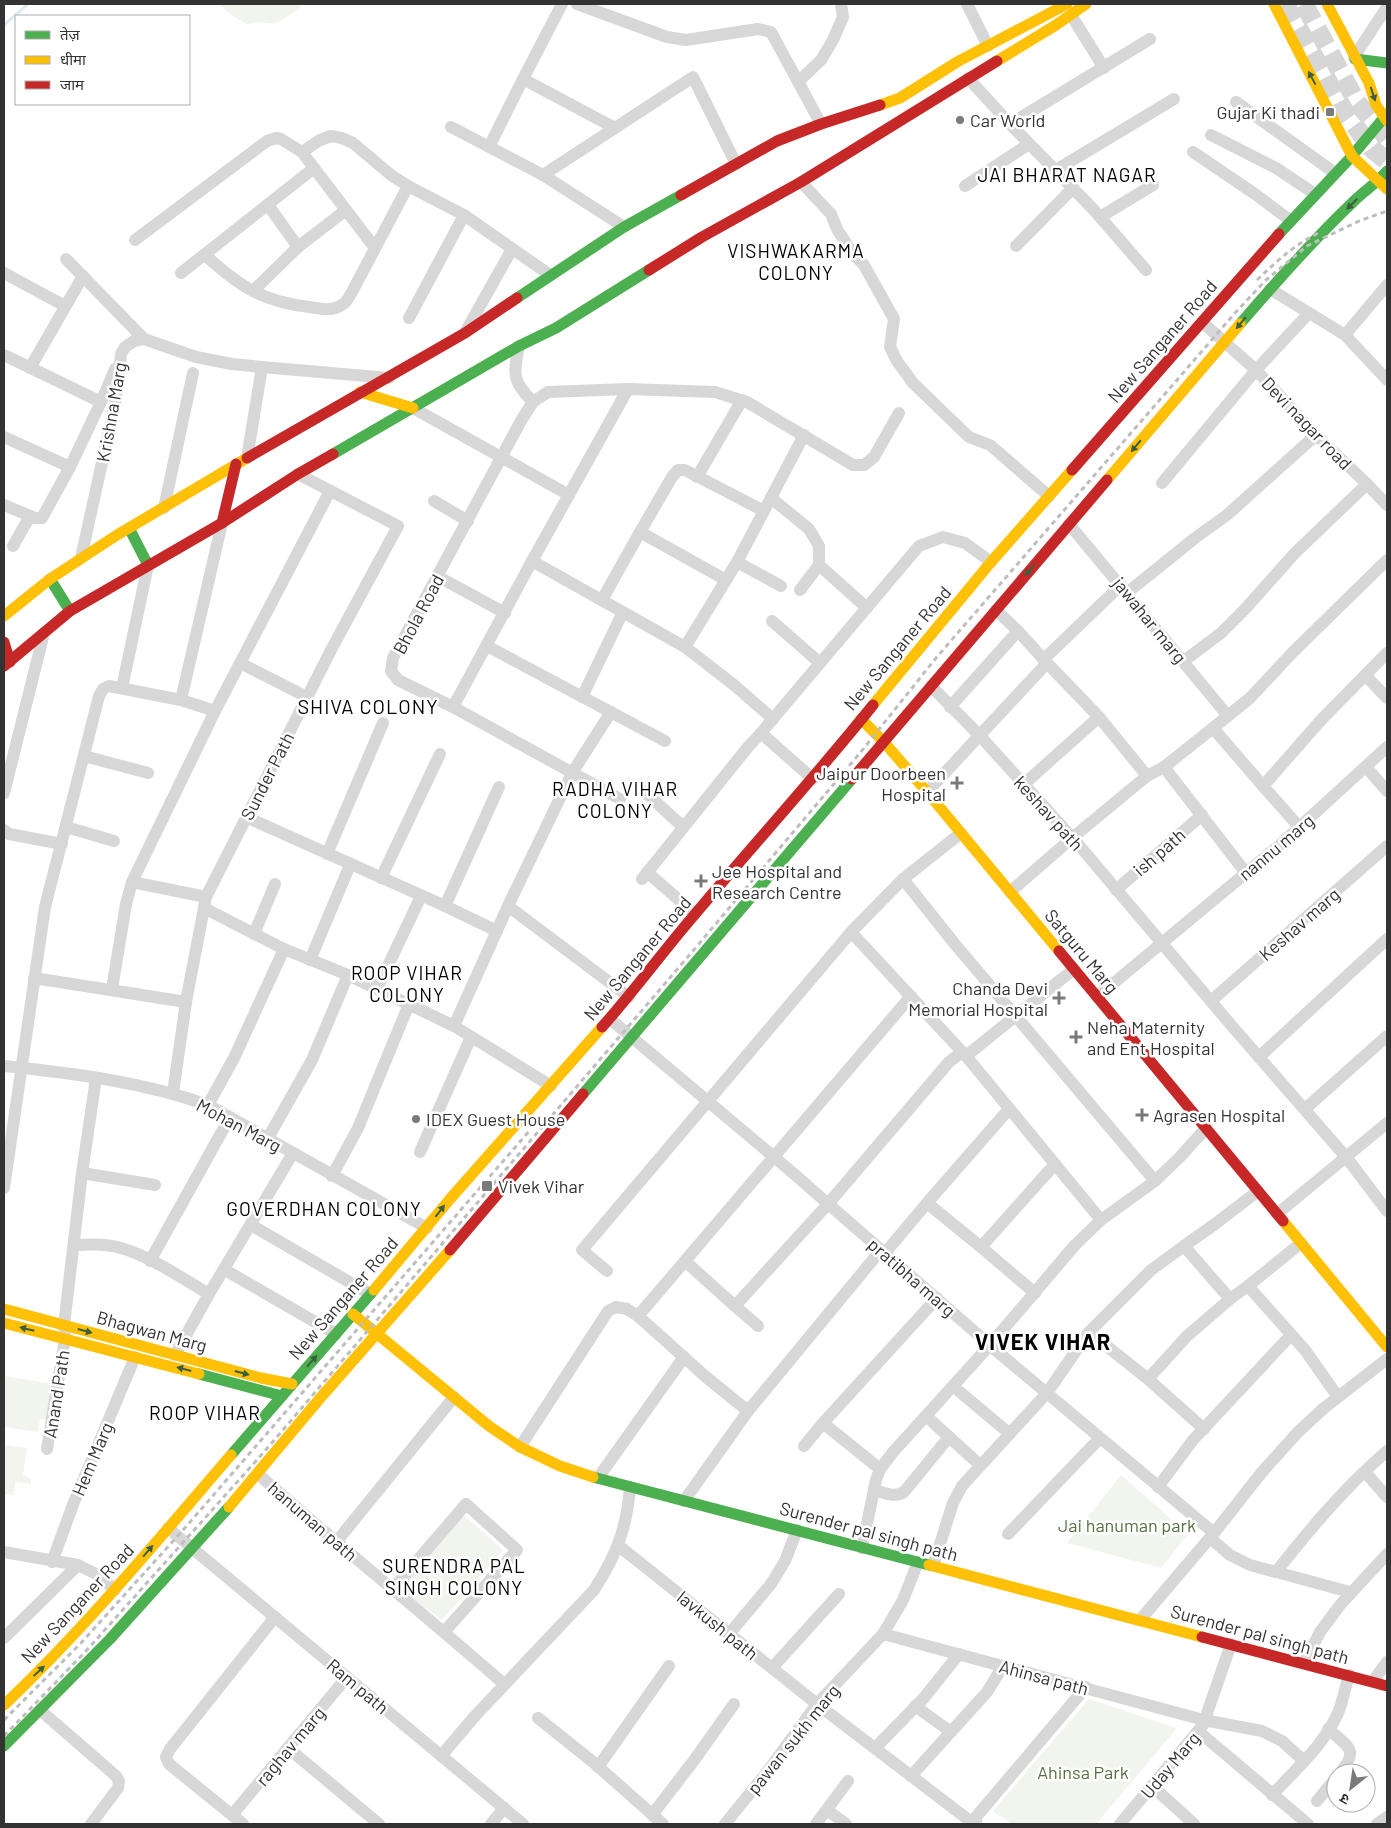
<svg xmlns="http://www.w3.org/2000/svg" width="1391" height="1828" viewBox="0 0 1391 1828" font-family="Barlow,'Noto Sans Devanagari',sans-serif">
	<style>
		.green { fill: #f1f5ed }
		.lines { fill: none; stroke-linecap: round; stroke-linejoin: round }
		.stream { stroke: #ddebf3; stroke-width: 3 }
		.primary-tunnel { stroke: #d6d6d6; stroke-width: 19; stroke-dasharray: 19 9; stroke-linecap: butt }
		.street { stroke: #d7d7d7; stroke-width: 12 }
		.fast { stroke: #4caf50; stroke-width: 11 }
		.slow { stroke: #ffc107; stroke-width: 11 }
		.jam { stroke: #c62828; stroke-width: 11 }
		.rail { stroke: #bebebe; stroke-width: 3; stroke-dasharray: 5 4; stroke-linecap: butt }
		.oneway { fill: #3c5e3d }
		.poi-dot { fill: #7a7a7a; stroke: #fff; stroke-width: 2 }
		.labels { text-anchor: middle; dominant-baseline: central; stroke-width: 5; stroke-linejoin: round; paint-order: stroke }
		.poi-label { font-size: 18px; fill: #333; stroke: #fff; text-anchor: start }
		.street-label { font-size: 18px; fill: #333; stroke: #fff }
		.park-label { font-size: 18px; fill: #56703f; stroke: #fff }
		.neighbourhood-label { font-size: 19px; letter-spacing: 1px; fill: #000; stroke: #fff }
		.quarter-label { font-size: 20px; letter-spacing: 1px; fill: #000; stroke: #fff }
		.district-label { font-size: 22px; font-weight: bold; letter-spacing: 1px; fill: #000; stroke: #fff }
	</style>
	<rect width="100%" height="100%" fill="#fff"/>
	<g class="green">
		<path d="M219,4H301V8L275,24L261,22L247,24L231,15Z"/>
		<path d="M4,1376L54,1384L49,1420L40,1419L38,1432L4,1427Z"/>
		<path d="M4,1445L27,1448L23,1475L31,1479V1484L15,1482L14,1495L4,1494Z"/>
		<path d="M1121,1475L1188,1534L1161,1568L1067,1543Z"/>
		<path d="M464,1515L503,1550L442,1620L399,1589Z"/>
		<path d="M1089,1699L1177,1728L1096,1824H1012L993,1811Z"/>
	</g>
	<g class="lines">
		<path class="stream" d="M4,25L28,4"/>
		<g class="primary-tunnel">
			<path d="M1285,4L1345,112L1372,149L1387,161"/>
			<path d="M1304,4L1356,101L1387,138"/>
		</g>
		<g class="street">
			<path d="M577,4L667,37L686,40L758,29L771,32L821,124"/>
			<path d="M967,4L988,46"/>
			<path d="M1071,15L1104,68"/>
			<path d="M1354,57L1387,7"/>
			<path d="M968,78L1010,124L1093,209L1146,270"/>
			<path d="M523,79L562,4"/>
			<path d="M798,82L821,60L833,40L843,17L841,4"/>
			<path d="M1236,102L1335,173"/>
			<path d="M1010,124L1150,39"/>
			<path d="M451,127L543,175L624,227"/>
			<path d="M1211,135L1276,168L1315,194"/>
			<path d="M489,147L523,79L615,128"/>
			<path d="M302,152L320,140L331,136L342,138L353,143L391,175L408,186"/>
			<path d="M1193,152L1255,194L1291,221"/>
			<path d="M1056,170L1174,99"/>
			<path d="M543,175L693,77L736,164"/>
			<path d="M801,182L831,214L837,229L853,254L864,265L894,319L890,347L897,361L913,383L969,437L990,445L1049,496"/>
			<path d="M965,186L1029,144"/>
			<path d="M268,205L298,247"/>
			<path d="M1100,217L1153,185"/>
			<path d="M135,240L267,141L276,138L281,139L302,152L314,168"/>
			<path d="M1016,246L1073,188"/>
			<path d="M205,255C239,286 263,302 310,307C321,309 333,312 343,304C347,302 350,295 352,292L408,186L464,215L550,275"/>
			<path d="M66,259L144,339"/>
			<path d="M4,273L65,306"/>
			<path d="M181,273L314,168L375,248"/>
			<path d="M1270,289L1345,335L1387,380"/>
			<path d="M253,291L298,247L346,210"/>
			<path d="M409,318L464,215"/>
			<path d="M1202,322L1256,370L1316,435L1367,484L1387,505"/>
			<path d="M466,331L512,249"/>
			<path d="M1345,335L1387,285"/>
			<path d="M519,346C513,374 512,381 533,402"/>
			<path d="M4,355L101,402"/>
			<path d="M30,368L83,276"/>
			<path d="M413,408L569,495"/>
			<path d="M4,437L70,467"/>
			<path d="M247,458L262,367L389,378"/>
			<path d="M697,477L742,400"/>
			<path d="M1162,483L1256,370L1309,313"/>
			<path d="M771,498L809,529L819,546V565L800,590"/>
			<path d="M434,501L468,521"/>
			<path d="M4,505L35,518H42L70,467L101,402L115,369"/>
			<path d="M164,508L193,373"/>
			<path d="M1069,524L1228,716"/>
			<path d="M640,532L672,477L678,470H685L764,511"/>
			<path d="M13,546L30,516"/>
			<path d="M81,558L116,399L121,354L125,347L134,341L144,339L196,357L232,364L262,367"/>
			<path d="M532,561L628,389"/>
			<path d="M737,562L781,586"/>
			<path d="M819,565L867,608"/>
			<path d="M437,576L505,613"/>
			<path d="M1128,592L1195,538L1227,515L1316,435"/>
			<path d="M602,600L640,532L726,580"/>
			<path d="M996,610L1018,631"/>
			<path d="M772,621L820,663"/>
			<path d="M487,646L665,741"/>
			<path d="M685,647L737,562L804,435"/>
			<path d="M1044,659L1121,585"/>
			<path d="M1184,661L1221,633L1245,609L1295,553L1367,484"/>
			<path d="M240,663L307,697"/>
			<path d="M1365,675L1387,698"/>
			<path d="M931,686L981,737L1078,844L1231,1025L1346,1157L1387,1211"/>
			<path d="M122,688L148,565"/>
			<path d="M582,697L623,612"/>
			<path d="M181,700L222,523"/>
			<path d="M453,707L532,561L685,647L734,685L773,719"/>
			<path d="M950,707L1018,631L1047,663"/>
			<path d="M761,733L919,546L943,537L965,543L991,562"/>
			<path d="M84,756L148,773"/>
			<path d="M1164,767L1246,873"/>
			<path d="M1366,767L1387,791"/>
			<path d="M1023,785L1099,717L1147,776"/>
			<path d="M1263,786L1213,728L1250,698L1293,652L1387,560"/>
			<path d="M643,790L683,827"/>
			<path d="M927,792L1047,663L1099,717"/>
			<path d="M4,793L44,633"/>
			<path d="M620,799L453,707L398,680L391,671L393,658L522,419L533,402L548,392L628,389L715,392L747,402L853,465H864L874,457L899,413"/>
			<path d="M246,817L445,906L497,931"/>
			<path d="M66,827L114,841"/>
			<path d="M1300,828L1263,786L1322,719L1387,653"/>
			<path d="M4,830L9,834L62,844"/>
			<path d="M961,833L903,879L851,932L966,1056L1101,1220"/>
			<path d="M327,854L383,723"/>
			<path d="M647,872L695,914"/>
			<path d="M381,878L440,754"/>
			<path d="M642,879L748,747L761,733L813,779"/>
			<path d="M903,879L954,943L1155,1181"/>
			<path d="M132,882L215,711L330,491"/>
			<path d="M1116,890L1202,815"/>
			<path d="M1010,892L1072,838L1147,776L1164,767L1213,728"/>
			<path d="M445,906L499,787"/>
			<path d="M508,906L572,773L611,712"/>
			<path d="M204,908L284,949L348,975L454,1026L551,1086"/>
			<path d="M254,934L275,884"/>
			<path d="M310,960L350,865"/>
			<path d="M34,978L186,1002"/>
			<path d="M112,989L126,904L132,882L206,897"/>
			<path d="M377,989L421,896"/>
			<path d="M1097,997L1282,843L1387,747"/>
			<path d="M1211,1001L1387,846"/>
			<path d="M610,1019L786,1167L999,1353L1214,1533"/>
			<path d="M454,1026L508,906L629,997"/>
			<path d="M966,1056L1074,969"/>
			<path d="M1259,1057L1387,939"/>
			<path d="M4,1066C72,1073 143,1082 208,1105L427,1228"/>
			<path d="M173,1093L186,1002L206,897L331,650L398,526L298,474"/>
			<path d="M208,1105L234,1058L284,949"/>
			<path d="M1305,1109L1387,1036"/>
			<path d="M268,1138L312,1060L348,975"/>
			<path d="M420,1152L471,1037"/>
			<path d="M82,1173L155,1185"/>
			<path d="M332,1176L358,1128L409,1004"/>
			<path d="M4,1188L45,907L99,696L103,689L109,686L181,700L215,711"/>
			<path d="M927,1203L1009,1109"/>
			<path d="M1277,1214L1387,1123"/>
			<path d="M251,1225L370,1294"/>
			<path d="M74,1245C84,1245 95,1244 105,1245C140,1248 179,1277 209,1294"/>
			<path d="M1184,1246L1215,1224L1258,1191"/>
			<path d="M885,1253L927,1203L981,1247"/>
			<path d="M150,1261L230,1117"/>
			<path d="M686,1262L735,1306L828,1204L949,1062L962,1052"/>
			<path d="M225,1270L336,1334"/>
			<path d="M607,1271L582,1250L851,932"/>
			<path d="M1248,1286L1305,1350L1338,1397"/>
			<path d="M1035,1293L981,1247L1055,1164"/>
			<path d="M735,1306L758,1326"/>
			<path d="M638,1316L706,1377L748,1411L684,1501"/>
			<path d="M1089,1332L1148,1379L1204,1429"/>
			<path d="M175,1355L209,1294L293,1153"/>
			<path d="M1148,1379L1187,1336L1230,1299L1248,1286L1301,1243"/>
			<path d="M954,1387L1010,1434"/>
			<path d="M748,1411L881,1250"/>
			<path d="M926,1416L980,1465"/>
			<path d="M804,1446L823,1423"/>
			<path d="M520,1447L608,1311L616,1307L627,1309L638,1316L911,996"/>
			<path d="M47,1449L65,1338L64,1325L82,1173L96,1078"/>
			<path d="M880,1469L823,1423L937,1298"/>
			<path d="M1365,1472L1387,1497"/>
			<path d="M258,1474C339,1546 423,1613 504,1684"/>
			<path d="M598,1478L684,1357"/>
			<path d="M1158,1487L1193,1440L1291,1335"/>
			<path d="M874,1490C885,1493 894,1498 904,1492L949,1437"/>
			<path d="M168,1528L523,1824"/>
			<path d="M1008,1534L1100,1438"/>
			<path d="M1210,1538L1230,1555L1250,1565L1350,1592"/>
			<path d="M337,1541L454,1397"/>
			<path d="M619,1546L817,1704L974,1824"/>
			<path d="M862,1548L876,1480L880,1469L894,1451L990,1345L1075,1245L1101,1220L1155,1181L1181,1156L1206,1128"/>
			<path d="M4,1552L78,1565L98,1575L115,1590"/>
			<path d="M52,1562L74,1502L135,1357"/>
			<path d="M933,1566L953,1503L962,1486L1047,1393L1089,1332L1151,1270L1184,1246L1230,1299"/>
			<path d="M1276,1572C1310,1529 1345,1487 1387,1451"/>
			<path d="M392,1590L466,1504L517,1550L444,1632"/>
			<path d="M1140,1620L1214,1533L1262,1472L1298,1432L1324,1408L1387,1359"/>
			<path d="M729,1634L771,1584L785,1561L797,1530"/>
			<path d="M883,1634L1204,1720L1262,1731L1282,1741L1304,1761"/>
			<path d="M4,1638L78,1565"/>
			<path d="M1304,1663L1320,1632L1340,1605L1387,1554"/>
			<path d="M772,1668L839,1594"/>
			<path d="M1373,1681L1387,1662"/>
			<path d="M915,1706L951,1732"/>
			<path d="M40,1710L116,1776L119,1781L118,1788L91,1824"/>
			<path d="M538,1718L593,1762L663,1824"/>
			<path d="M1328,1729C1348,1747 1360,1749 1340,1773"/>
			<path d="M1198,1731L1308,1824"/>
			<path d="M288,1748L379,1824"/>
			<path d="M875,1748L923,1699L959,1654"/>
			<path d="M441,1756L475,1716L594,1590C616,1556 627,1528 630,1487"/>
			<path d="M598,1767L669,1666"/>
			<path d="M911,1776L987,1692L1003,1666"/>
			<path d="M1152,1786L1194,1824"/>
			<path d="M1272,1795C1295,1770 1324,1745 1338,1713C1343,1701 1345,1688 1349,1675"/>
			<path d="M1317,1801L1336,1778"/>
			<path d="M827,1810L846,1824"/>
			<path d="M232,1815L347,1677"/>
			<path d="M652,1815L695,1759L734,1704"/>
			<path d="M243,1824L169,1764L166,1757L170,1749L275,1617"/>
			<path d="M491,1824L504,1808"/>
			<path d="M725,1824L767,1772L817,1704L883,1634L903,1600L918,1562"/>
			<path d="M816,1824L848,1781"/>
			<path d="M976,1824V1817L1086,1687"/>
			<path d="M1120,1824L1203,1725L1231,1644"/>
			<path d="M1377,1824L1387,1817"/>
		</g>
		<g class="fast">
			<path d="M1355,59L1387,63"/>
			<path d="M1279,234L1352,156L1387,114"/>
			<path d="M517,298L624,227L681,195"/>
			<path d="M1240,324C1276,282 1313,240 1353,202C1364,191 1377,183 1387,171"/>
			<path d="M333,454L519,346L556,328L649,270"/>
			<path d="M129,528L148,565"/>
			<path d="M50,579L70,611"/>
			<path d="M583,1094L852,779"/>
			<path d="M199,1374L282,1396"/>
			<path d="M231,1455L374,1290"/>
			<path d="M593,1477L929,1565"/>
			<path d="M4,1746L110,1639L229,1507"/>
		</g>
		<g class="slow">
			<path d="M1274,4L1352,156L1387,189"/>
			<path d="M1327,4L1369,83L1376,105L1387,121"/>
			<path d="M997,61L1056,25L1086,4"/>
			<path d="M880,105L900,98L957,62L1067,4"/>
			<path d="M360,392L413,408"/>
			<path d="M1107,480L1240,324"/>
			<path d="M4,616L50,579L117,535L247,458"/>
			<path d="M873,705L991,562L1072,470"/>
			<path d="M861,719L884,742L927,792L1059,951"/>
			<path d="M1283,1221L1387,1347"/>
			<path d="M374,1290L450,1199L602,1027"/>
			<path d="M4,1309L261,1378L292,1384"/>
			<path d="M353,1314L489,1426L520,1447L560,1466L593,1477"/>
			<path d="M4,1323L199,1374"/>
			<path d="M229,1507L322,1396L450,1250"/>
			<path d="M929,1565L1202,1637"/>
			<path d="M4,1705C86,1627 157,1541 231,1455"/>
		</g>
		<g class="jam">
			<path d="M681,195L777,141L821,124L880,105"/>
			<path d="M649,270L702,237L801,182L997,61"/>
			<path d="M247,458L465,333L517,298"/>
			<path d="M1072,470L1279,234"/>
			<path d="M222,523L236,464"/>
			<path d="M4,642L10,662"/>
			<path d="M4,666L70,611L222,523L298,474L333,454"/>
			<path d="M852,779L1107,480"/>
			<path d="M1059,951L1283,1221"/>
			<path d="M602,1027C635,990 664,950 696,913C755,843 816,776 873,705"/>
			<path d="M450,1250L583,1094"/>
			<path d="M1202,1637L1387,1686"/>
		</g>
		<g class="rail">
			<path d="M1257,280C1277,261 1296,243 1321,232"/>
			<path d="M4,1720L81,1643L184,1529L531,1129"/>
			<path d="M4,1736L86,1651L264,1452L692,952L860,753L936,658L1235,313L1266,280L1307,246L1359,221L1387,211"/>
		</g>
	</g>
	<defs><path id="oneway-solid" d="M-6-.8H1V-3.2L6.5 0L1 3.2V.8H-6Z" transform="scale(1.25)"/></defs>
	<g class="oneway">
		<use href="#oneway-solid" transform="translate(1312 78) rotate(-118)"/>
		<use href="#oneway-solid" transform="translate(1373 94) rotate(72)"/>
		<use href="#oneway-solid" transform="translate(1352 204) rotate(136)"/>
		<use href="#oneway-solid" transform="translate(1241 323) rotate(130)"/>
		<use href="#oneway-solid" transform="translate(1136 446) rotate(130)"/>
		<use href="#oneway-solid" transform="translate(1030 570) rotate(130)"/>
		<use href="#oneway-solid" transform="translate(440 1211) rotate(-52)"/>
		<use href="#oneway-solid" transform="translate(27 1329) rotate(-166)"/>
		<use href="#oneway-solid" transform="translate(85 1331) rotate(15)"/>
		<use href="#oneway-solid" transform="translate(312 1361) rotate(-49)"/>
		<use href="#oneway-solid" transform="translate(184 1369) rotate(-165)"/>
		<use href="#oneway-solid" transform="translate(242 1373) rotate(15)"/>
		<use href="#oneway-solid" transform="translate(148 1551) rotate(-49)"/>
		<use href="#oneway-solid" transform="translate(39 1671) rotate(-43)"/>
	</g>
	<g class="poi-dot">
		<rect x="1325" y="107" width="10" height="10" rx="2.5"/>
		<circle cx="960" cy="120" r="5"/>
		<path d="M954.5 775.5h5v5h5v5h-5v5h-5v-5h-5v-5h5z"/>
		<path d="M698.5 873.5h5v5h5v5h-5v5h-5v-5h-5v-5h5z"/>
		<path d="M1056.5 990.5h5v5h5v5h-5v5h-5v-5h-5v-5h5z"/>
		<path d="M1073.5 1029.5h5v5h5v5h-5v5h-5v-5h-5v-5h5z"/>
		<path d="M1139.5 1107.5h5v5h5v5h-5v5h-5v-5h-5v-5h5z"/>
		<circle cx="416" cy="1119" r="5"/>
		<rect x="481" y="1180" width="12" height="12" rx="2.5"/>
	</g>
	<g class="labels">
		<g class="poi-label">
			<text x="1320" y="112" text-anchor="end">Gujar Ki thadi</text>
			<text x="970" y="120">Car World</text>
			<text x="946" y="773" text-anchor="end">Jaipur Doorbeen<tspan x="946" dy="21">Hospital</tspan></text>
			<text x="712" y="871">Jee Hospital and<tspan x="712" dy="21">Research Centre</tspan></text>
			<text x="1048" y="988" text-anchor="end">Chanda Devi<tspan x="1048" dy="21">Memorial Hospital</tspan></text>
			<text x="1087" y="1027">Neha Maternity<tspan x="1087" dy="21">and Ent Hospital</tspan></text>
			<text x="1153" y="1115">Agrasen Hospital</text>
			<text x="426" y="1119">IDEX Guest House</text>
			<text x="498" y="1186">Vivek Vihar</text>
		</g>
		<g class="street-label">
			<text transform="translate(1162 341) rotate(-49)">New Sanganer Road</text>
			<text transform="translate(111 412) rotate(-80)">Krishna Marg</text>
			<text transform="translate(1307 423) rotate(46)">Devi nagar road</text>
			<text transform="translate(418 614) rotate(-62)">Bhola Road</text>
			<text transform="translate(1150 620) rotate(51)">jawahar marg</text>
			<text transform="translate(897 648) rotate(-50)">New Sanganer Road</text>
			<text transform="translate(267 776) rotate(-63)">Sunder Path</text>
			<text transform="translate(1049 813) rotate(48)">keshav path</text>
			<text transform="translate(1276 847) rotate(-40)">nannu marg</text>
			<text transform="translate(1159 852) rotate(-41)">ish path</text>
			<text transform="translate(1299 924) rotate(-41)">Keshav marg</text>
			<text transform="translate(1082 951) rotate(50)">Satguru Marg</text>
			<text transform="translate(637 958) rotate(-50)">New Sanganer Road</text>
			<text transform="translate(239 1125) rotate(28)">Mohan Marg</text>
			<text transform="translate(912 1277) rotate(41)">pratibha marg</text>
			<text transform="translate(343 1298) rotate(-49)">New Sanganer Road</text>
			<text transform="translate(152 1331) rotate(15)">Bhagwan Marg</text>
			<text transform="translate(56 1394) rotate(-81)">Anand Path</text>
			<text transform="translate(92 1459) rotate(-67)">Hem Marg</text>
			<text transform="translate(313 1521) rotate(41)">hanuman path</text>
			<text transform="translate(869 1531) rotate(15)">Surender pal singh path</text>
			<text transform="translate(77 1603) rotate(-47)">New Sanganer Road</text>
			<text transform="translate(718 1625) rotate(39)">lavkush path</text>
			<text transform="translate(1260 1634) rotate(15)">Surender pal singh path</text>
			<text transform="translate(1044 1677) rotate(15)">Ahinsa path</text>
			<text transform="translate(358 1686) rotate(40)">Ram path</text>
			<text transform="translate(793 1739) rotate(-51)">pawan sukh marg</text>
			<text transform="translate(290 1746) rotate(-50)">raghav marg</text>
			<text transform="translate(1170 1765) rotate(-50)">Uday Marg</text>
		</g>
		<g class="park-label">
			<text x="1127" y="1525">Jai hanuman park</text>
			<text x="1083" y="1772">Ahinsa Park</text>
		</g>
		<g class="neighbourhood-label">
			<text x="1067" y="174">JAI BHARAT NAGAR</text>
			<text x="796" y="250">VISHWAKARMA<tspan x="796" dy="22">COLONY</tspan></text>
			<text x="615" y="788">RADHA VIHAR<tspan x="615" dy="22">COLONY</tspan></text>
			<text x="407" y="972">ROOP VIHAR<tspan x="407" dy="22">COLONY</tspan></text>
			<text x="324" y="1208">GOVERDHAN COLONY</text>
			<text x="205" y="1412">ROOP VIHAR</text>
			<text x="454" y="1565">SURENDRA PAL<tspan x="454" dy="22">SINGH COLONY</tspan></text>
		</g>
		<g class="quarter-label">
			<text x="368" y="706">SHIVA COLONY</text>
		</g>
		<g class="district-label">
			<text x="1043" y="1341">VIVEK VIHAR</text>
		</g>
	</g>
	<rect width="1391" height="1828" fill="none" stroke="#333333" stroke-width="10"/>
	<rect x="15" y="15" width="175" height="90" fill="#ffffff" stroke="#adadad"/>
	<rect x="25" y="31" width="25" height="8" fill="#4caf50" stroke="#adadad"/>
	<text x="60" y="40" font-size="15" fill="#333333">तेज़</text>
	<rect x="25" y="56" width="25" height="8" fill="#ffc107" stroke="#adadad"/>
	<text x="60" y="65" font-size="15" fill="#333333">धीमा</text>
	<rect x="25" y="81" width="25" height="8" fill="#c62828" stroke="#adadad"/>
	<text x="60" y="90" font-size="15" fill="#333333">जाम</text>
	<g transform="translate(1351 1788) rotate(210)"><circle r="24" fill="#ffffff" stroke="#adadad"/>
	<path d="M0-4L9 19L0 12L-9 19Z" fill="#7a7a7a"/>
	<text y="-8" font-size="14" font-weight="bold" text-anchor="middle" fill="#333333">उ</text>
	</g>
</svg>
